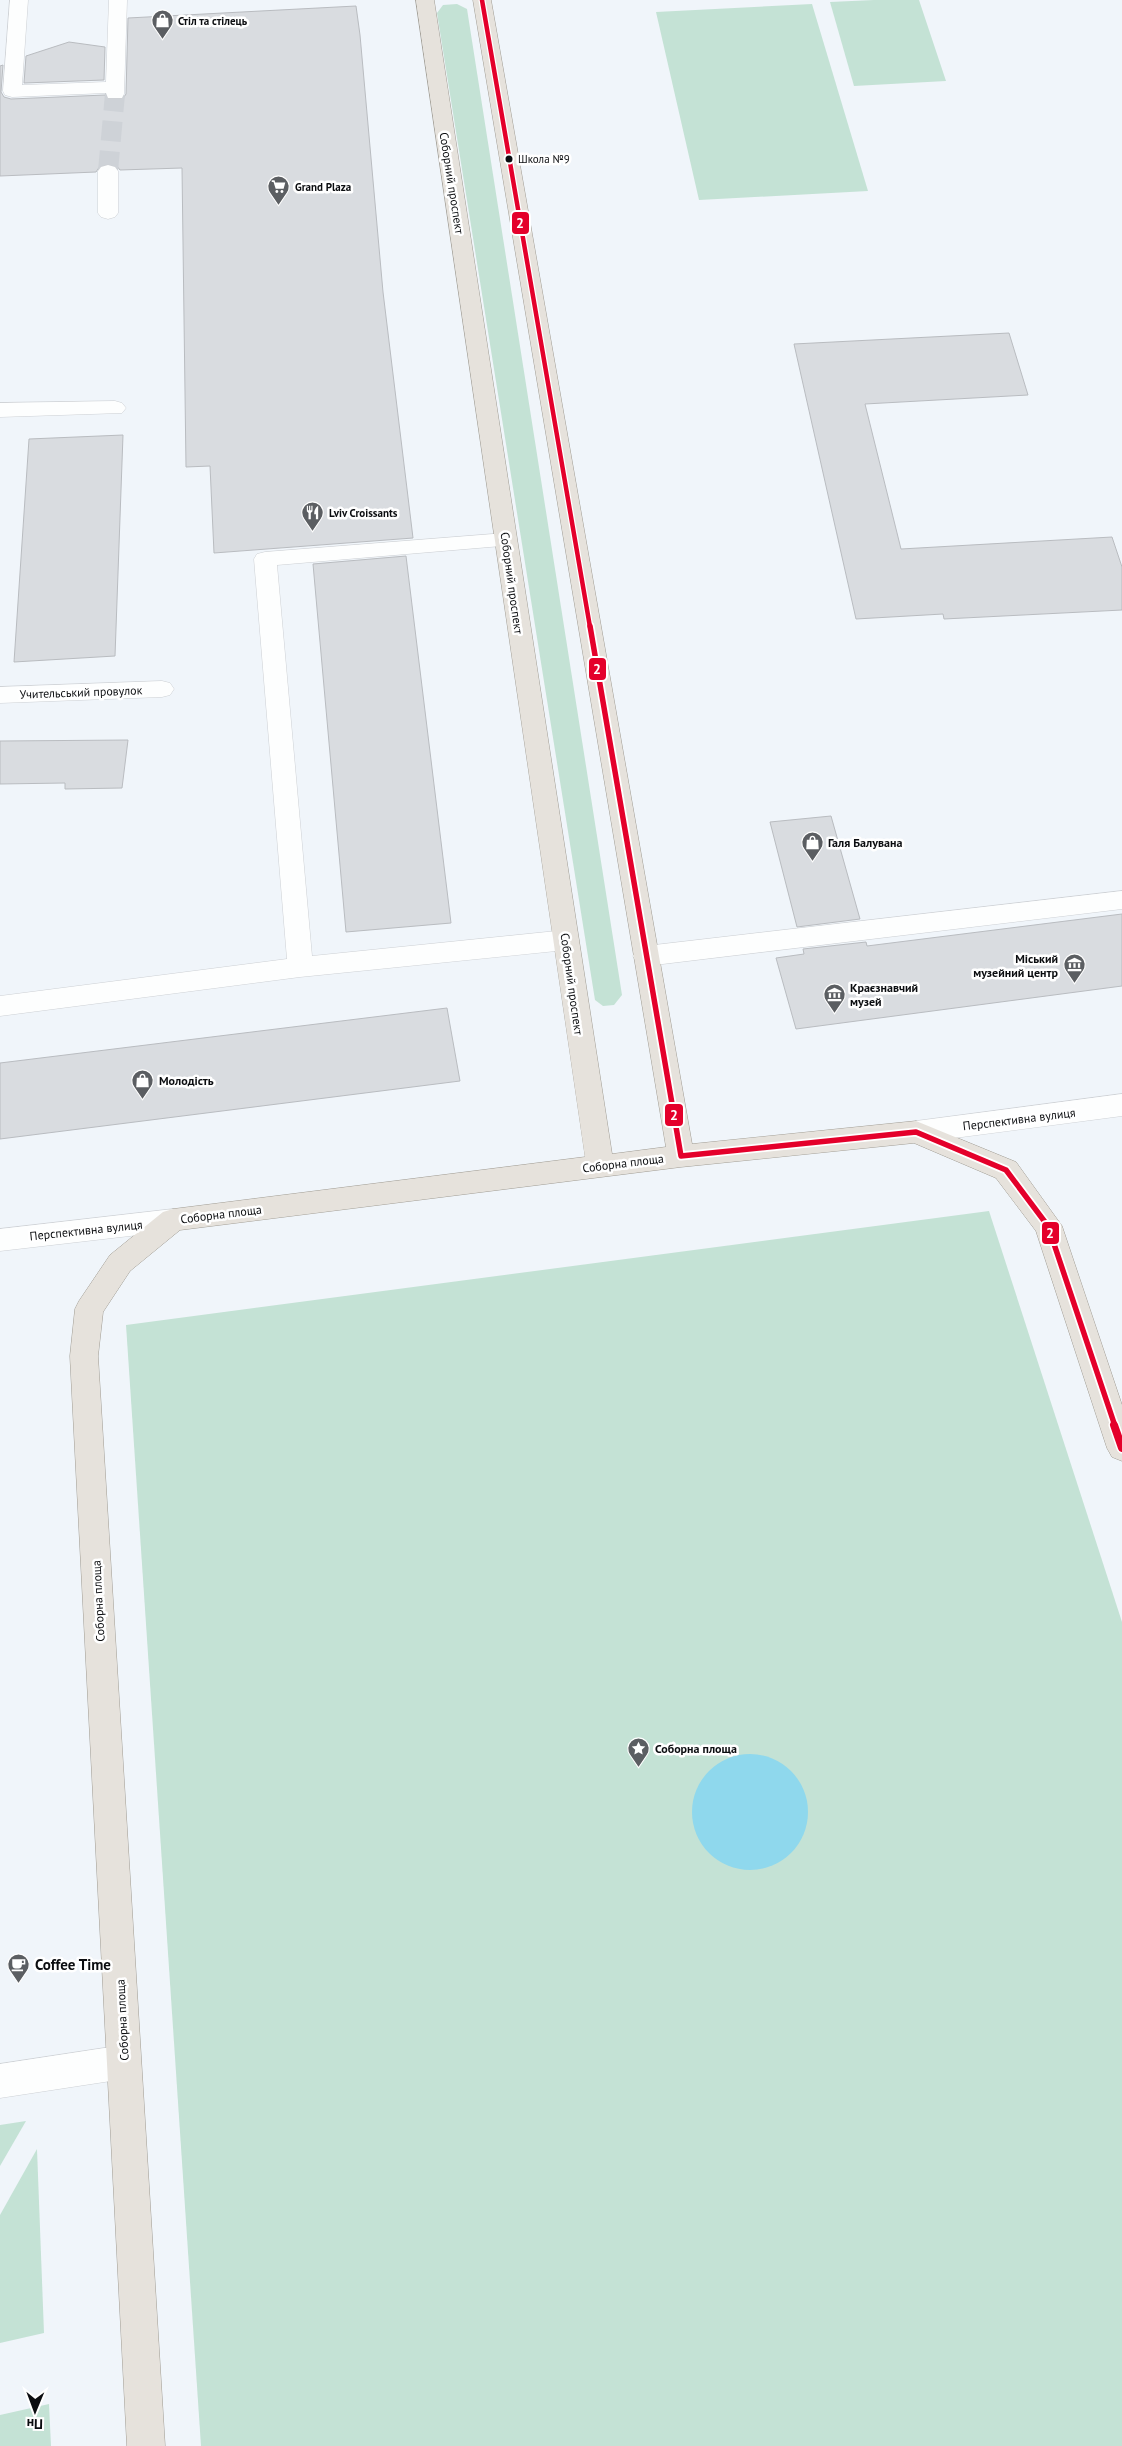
<svg xmlns="http://www.w3.org/2000/svg" width="1122" height="2446" viewBox="0 0 1122 2446" font-family="'PT Sans',sans-serif">
	<style>
		.green { fill: #c4e2d5 }
		.water { fill: #8fd8ed }
		.building { fill: #d9dce0; stroke: #b9bcc0 }
		.lines { fill: none; stroke-linecap: round; stroke-linejoin: round }
		.minor-tunnel { stroke: #ced2d7; stroke-width: 20; stroke-dasharray: 20 10; stroke-linecap: butt }
		.minor-casing { stroke: #cdd0d4; stroke-width: 1 }
		.major-casing { stroke: #a09c93; stroke-width: 1 }
		.minor { fill: #fdfefe; fill-rule: evenodd }
		.major { fill: #e6e2dc; fill-rule: evenodd }
		.bus-1-far2-casing { stroke: #fff; stroke-width: 7 }
		.bus-1-far1-casing { stroke: #fff; stroke-width: 9 }
		.bus-1-casing { stroke: #fff; stroke-width: 11 }
		.bus-1-far2 { stroke: #e4002b; stroke-width: 4.5 }
		.bus-1-far1 { stroke: #e4002b; stroke-width: 5.5 }
		.bus-1 { stroke: #e4002b; stroke-width: 8 }
		.bus-dot { fill: #0b0d10; stroke: #fff; stroke-width: 2 }
		.labels { text-anchor: middle; dominant-baseline: central; stroke-width: 5; stroke-linejoin: round; paint-order: stroke }
		.far-poi-label { font-size: 11px; font-weight: bold; fill: #0b0d10; stroke: #fff; text-anchor: start }
		.bus-label { font-size: 11px; fill: #0b0d10; stroke: #fff; text-anchor: start }
		.street-label { font-size: 12px; fill: #0b0d10; stroke: #fff }
		.poi-label { font-size: 12px; font-weight: bold; fill: #0b0d10; stroke: #fff; text-anchor: start }
		.near-poi-label { font-size: 15px; font-weight: bold; fill: #0b0d10; stroke: #fff; text-anchor: start }
		.line-badge { stroke: #fff; stroke-width: 2 }
		.badge-label { font-size: 14px; text-anchor: middle; font-weight: bold; fill: #fff }
	</style>
	<rect width="100%" height="100%" fill="#f0f5fa"/>
	<g class="green">
		<path d="M874,0H919L946,81L854,86L830,2Z"/>
		<path d="M457,4L467,9L622,995L614,1005L603,1006L595,1000L437,13L443,5Z"/>
		<path d="M812,4L868,191L699,200L656,12Z"/>
		<path d="M989,1211L1122,1622V2446H201L126,1325Z"/>
		<path d="M26,2121L0,2166V2125Z"/>
		<path d="M37,2149L44,2333L0,2343V2215Z"/>
		<path d="M49,2404L51,2446H0V2415Z"/>
	</g>
	<circle class="water" cx="750" cy="1812" r="58"/>
	<g class="building">
		<path d="M356,6L360,35L383,292L413,538L214,553L210,466L186,467L182,168L120,170L116,165L107,163L100,166L96,172L0,176V66L3,65L1,92L4,97L11,99L105,95L108,100H122L126,94L128,18Z"/>
		<path d="M69,42L105,47L104,80L24,83L26,56Z"/>
		<path d="M1009,333L1028,395L865,404L901,549L1112,537L1122,567V610L944,619L943,614L856,619L794,344Z"/>
		<path d="M123,435L115,656L14,662L29,439Z"/>
		<path d="M406,556L451,923L346,932L313,564Z"/>
		<path d="M128,740L122,788L65,789V783L0,784V741Z"/>
		<path d="M831,816L860,919L797,927L770,822Z"/>
		<path d="M1122,914V986L796,1029L776,958L804,954L803,949L866,942L867,946Z"/>
		<path d="M447,1008L460,1081L0,1139V1063Z"/>
	</g>
	<g class="lines">
		<path class="minor-tunnel" d="M108,171L115,94"/>
		<defs>
			<g id="minor">
				<path d="M10,0H28L22,85L106,82L109,0H127L124,94L122,98H108L106,93L12,97L5,95L3,91Z"/>
				<path d="M108,165L115,167L118,171V213L115,217L108,219L101,217L98,213V171L101,167Z"/>
				<path d="M115,401L122,403L126,408L122,413L0,417V403Z"/>
				<path d="M506,533L514,535L517,540L514,545L277,565L312,956L566,930L575,933L579,940L575,947L566,950L300,977L0,1016V996L287,959L254,559L257,554L265,552Z"/>
				<path d="M162,681L170,683L174,689L170,695L162,697L0,703V687Z"/>
				<path d="M1122,891V909L646,966L637,963L633,956L637,949L646,946Z"/>
				<path d="M1122,1094V1116L916,1143L907,1140L903,1132L907,1124L916,1121Z"/>
				<path d="M173,1209L183,1212L187,1220L183,1228L173,1231L0,1251V1229Z"/>
				<path d="M124,2045L136,2050L141,2062L136,2074L124,2079L0,2098V2064Z"/>
			</g>
			<path id="major" d="M416,0H434L612,1154L666,1147L473,0H491L692,1144L916,1121L1016,1162L1062,1226L1122,1405V1461L1112,1457L1107,1448L1036,1231L996,1178L914,1143L681,1167L180,1230L130,1271L103,1312L98,1356L165,2446H127L70,1356L75,1309L79,1301L110,1255L163,1212L173,1209L585,1157Z"/>
		</defs>
		<use href="#minor" class="minor-casing"/>
		<use href="#major" class="major-casing"/>
		<use href="#minor" class="minor"/>
		<use href="#major" class="major"/>
		<defs>
			<path id="bus-1-far2" d="M482,0L590,627"/>
			<path id="bus-1-far1" d="M590,626L681,1156L916,1132L1006,1170L1048,1226L1115,1426"/>
			<path id="bus-1" d="M1114,1425L1122,1448"/>
		</defs>
		<use href="#bus-1-far2" class="bus-1-far2-casing"/>
		<use href="#bus-1-far1" class="bus-1-far1-casing"/>
		<use href="#bus-1" class="bus-1-casing"/>
		<use href="#bus-1-far2" class="bus-1-far2"/>
		<use href="#bus-1-far1" class="bus-1-far1"/>
		<use href="#bus-1" class="bus-1"/>
	</g>
	<defs>
		<symbol id="shop-pin" viewBox="-11 -11 22 30"><path d="M0 17L-7.5 6A9.5 9.5 0 1 1 7.5 6Z" fill="#5b5e62" stroke="#fff"/><path d="M-5-2.5h2.3a2.7 3.5 0 0 1 5.4 0H5L5.5 6h-11ZM-1.5-2.5h3a1.5 2.3 0 0 0-3 0Z" fill="#fff"/></symbol>
		<symbol id="supermarket-pin" viewBox="-11 -11 22 30"><path d="M0 17L-7.5 6A9.5 9.5 0 1 1 7.5 6Z" fill="#5b5e62" stroke="#fff"/><path d="M-6-5.5h2.5l.6 2H6L4.5 2H-2.5L-4.4-4H-6ZM-1.5 3.2a1.3 1.3 0 1 0 .1 0ZM3 3.2a1.3 1.3 0 1 0 .1 0Z" fill="#fff"/></symbol>
		<symbol id="restaurant-pin" viewBox="-11 -11 22 30"><path d="M0 17L-7.5 6A9.5 9.5 0 1 1 7.5 6Z" fill="#5b5e62" stroke="#fff"/><path d="M-5-6h1v4h1v-4h1v4h1v-4h1v5L-1.5 .5V6h-2V.5L-5-1ZM5-6V6H3V1.5H1.5Q1.5-4 5-6Z" fill="#fff"/></symbol>
		<symbol id="museum-pin" viewBox="-11 -11 22 30"><path d="M0 17L-7.5 6A9.5 9.5 0 1 1 7.5 6Z" fill="#5b5e62" stroke="#fff"/><path d="M0-6L6-3V-2H-6V-3ZM-5-1h2V3h-2ZM-1-1h2V3h-2ZM3-1h2V3H3ZM-6 4H6V6H-6Z" fill="#fff"/></symbol>
		<symbol id="sight-pin" viewBox="-11 -11 22 30"><path d="M0 17L-7.5 6A9.5 9.5 0 1 1 7.5 6Z" fill="#5b5e62" stroke="#fff"/><path d="M0-6L1.8-2.2L6-1.7L2.9 1.2L3.7 5.4L0 3.3L-3.7 5.4L-2.9 1.2L-6-1.7L-1.8-2.2Z" fill="#fff"/></symbol>
		<symbol id="cafe-pin" viewBox="-11 -11 22 30"><path d="M0 17L-7.5 6A9.5 9.5 0 1 1 7.5 6Z" fill="#5b5e62" stroke="#fff"/><path d="M-5.5-4.5H6V0H3Q3 3.5 0 3.5H-2.5Q-5.5 3.5-5.5 0ZM3-3.2v2h1.7v-2ZM-6 4.5H4V6H-6Z" fill="#fff"/></symbol>
	</defs>
	<g fill-rule="evenodd">
		<use href="#shop-pin" x="150" y="8" width="25" height="34"/>
		<use href="#supermarket-pin" x="266" y="174" width="25" height="34"/>
		<use href="#restaurant-pin" x="300" y="500" width="25" height="34"/>
		<use href="#shop-pin" x="800" y="830" width="25" height="34"/>
		<use href="#museum-pin" x="1062" y="952" width="25" height="34"/>
		<use href="#museum-pin" x="822" y="982" width="25" height="34"/>
		<use href="#shop-pin" x="130" y="1068" width="25" height="34"/>
		<use href="#sight-pin" x="626" y="1736" width="25" height="34"/>
		<use href="#cafe-pin" x="6" y="1952" width="25" height="34"/>
	</g>
	<circle class="bus-dot" cx="509" cy="159" r="4.5"/>
	<g class="labels">
		<g class="far-poi-label">
			<text x="178" y="21">Стіл та стілець</text>
			<text x="295" y="187">Grand Plaza</text>
			<text x="329" y="513">Lviv Croissants</text>
		</g>
		<g class="bus-label">
			<text x="518" y="159">Школа №9</text>
		</g>
		<g class="street-label">
			<text transform="translate(452 183) rotate(81)">Соборний проспект</text>
			<text transform="translate(512 583) rotate(82)">Соборний проспект</text>
			<text transform="translate(81 692) rotate(-2)">Учительський провулок</text>
			<text transform="translate(572 984) rotate(82)">Соборний проспект</text>
			<text transform="translate(1019 1119) rotate(-7)">Перспективна вулиця</text>
			<text transform="translate(623 1163) rotate(-7)">Соборна площа</text>
			<text transform="translate(221 1214) rotate(-7)">Соборна площа</text>
			<text transform="translate(86 1230) rotate(-6)">Перспективна вулиця</text>
			<text transform="translate(98 1601) rotate(-93)">Соборна площа</text>
			<text transform="translate(122 2020) rotate(-93)">Соборна площа</text>
		</g>
		<g class="poi-label">
			<text x="828" y="842">Галя Балувана</text>
			<text x="1058" y="958" text-anchor="end">Міський<tspan x="1058" dy="14">музейний центр</tspan></text>
			<text x="850" y="987">Краєзнавчий<tspan x="850" dy="14">музей</tspan></text>
			<text x="159" y="1080">Молодість</text>
			<text x="655" y="1748">Соборна площа</text>
		</g>
		<g class="near-poi-label">
			<text x="35" y="1964">Coffee Time</text>
		</g>
	</g>
	<g class="line-badge">
		<rect x="511" y="211" width="19" height="24" rx="5" fill="#e4002b"/>
		<rect x="588" y="657" width="19" height="24" rx="5" fill="#e4002b"/>
		<rect x="664" y="1103" width="20" height="24" rx="5" fill="#e4002b"/>
		<rect x="1041" y="1221" width="19" height="24" rx="5" fill="#e4002b"/>
	</g>
	<g class="badge-label">
		<text x="520" y="228">2</text>
		<text x="597" y="674">2</text>
		<text x="674" y="1120">2</text>
		<text x="1050" y="1238">2</text>
	</g>
	<g transform="translate(35 2411) rotate(181)" stroke="#ffffff" stroke-width="4" paint-order="stroke">
	<path d="M0-4L9 19L0 12L-9 19Z" fill="#0b0d10"/>
	<text y="-8" font-size="14" font-weight="bold" text-anchor="middle" fill="#0b0d10">Пн</text>
	</g>
</svg>
